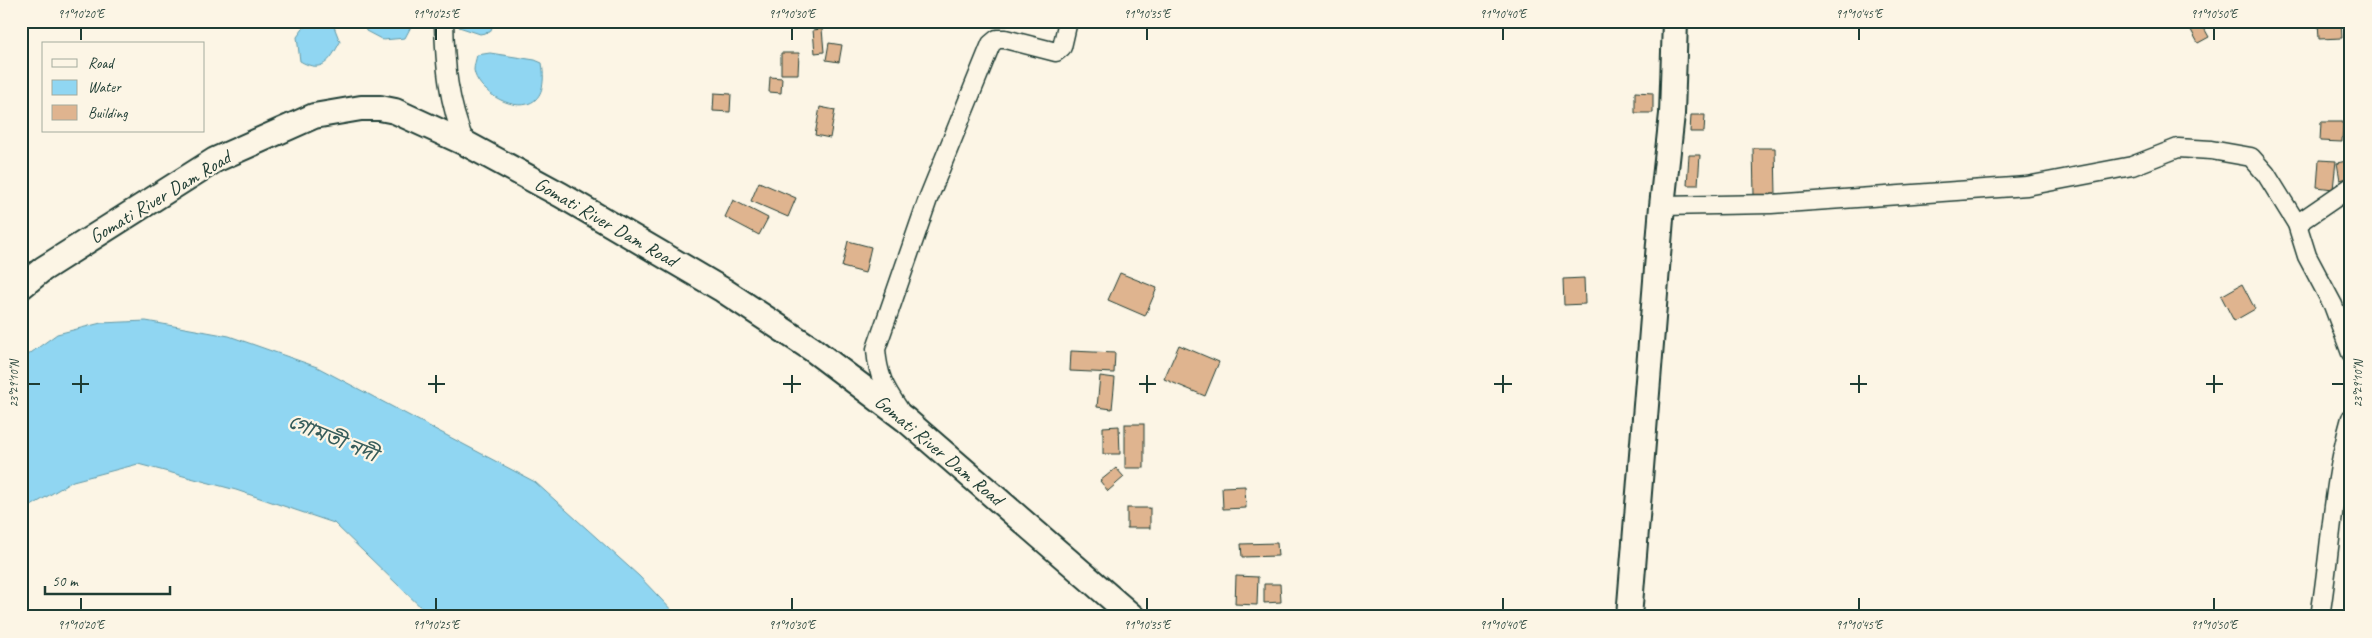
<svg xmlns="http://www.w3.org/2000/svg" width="2372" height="638" viewBox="0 0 2372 638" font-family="Caveat,'Noto Sans Bengali',sans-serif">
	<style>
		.water { fill: #90d6f2; stroke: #6399a6 }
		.building { fill: #dfb48f; stroke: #1f3d34 }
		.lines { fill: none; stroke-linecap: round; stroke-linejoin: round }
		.street-casing { stroke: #1f3d34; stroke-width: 21 }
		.secondary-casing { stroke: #1f3d34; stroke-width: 28 }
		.street { stroke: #fcf5e5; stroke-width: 18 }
		.secondary { stroke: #fcf5e5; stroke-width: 24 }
		.ticks { fill: none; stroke: #1f3d34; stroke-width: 2 }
		.labels { text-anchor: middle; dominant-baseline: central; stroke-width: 4.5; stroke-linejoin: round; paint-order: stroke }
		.street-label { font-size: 20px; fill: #1f3d34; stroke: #fcf5e5 }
		.water-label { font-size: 21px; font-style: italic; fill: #365c5a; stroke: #fcf5e5 }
		.neatline { fill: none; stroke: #1f3d34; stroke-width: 2 }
		.ticks-label { font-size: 12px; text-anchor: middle; fill: #1f3d34 }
	</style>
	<rect width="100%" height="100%" fill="#fcf5e5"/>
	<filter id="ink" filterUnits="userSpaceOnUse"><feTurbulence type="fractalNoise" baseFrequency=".02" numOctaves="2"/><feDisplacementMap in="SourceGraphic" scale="10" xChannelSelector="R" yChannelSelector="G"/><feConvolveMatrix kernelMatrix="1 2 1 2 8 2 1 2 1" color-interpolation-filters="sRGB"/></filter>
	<g filter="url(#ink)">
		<g class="water">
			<path d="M363,21H414L405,38L383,40L366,31Z"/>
			<path d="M456,21H495L490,32L480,34L459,27Z"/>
			<path d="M308,22L333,24L340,42C330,61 322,74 300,61L297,37Z"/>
			<path d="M490,53L535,60L542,63C554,133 478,101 474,70C474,66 476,59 477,55Z"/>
			<path d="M146,321L229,336L317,367L535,482L639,576L678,617H431L334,523L236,490L138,464L73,481L21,512V360L57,334L101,323Z"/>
		</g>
		<g class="building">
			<path d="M2186,21H2200L2209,37L2198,43Z"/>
			<path d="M2318,21H2341L2342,38L2319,39Z"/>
			<path d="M822,29L824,52L815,53L813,30Z"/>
			<path d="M829,43L842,45L839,62L826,60Z"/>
			<path d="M781,53H799L798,74H781Z"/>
			<path d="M770,77L782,78L781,93L769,92Z"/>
			<path d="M1635,92L1653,93V113H1635Z"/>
			<path d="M714,93L731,94L730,112L713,111Z"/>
			<path d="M820,107L835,110L830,138L815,135Z"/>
			<path d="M1691,115H1705L1704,132H1690Z"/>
			<path d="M2321,122H2343L2342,142L2320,141Z"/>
			<path d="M1753,148H1775L1776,195H1754Z"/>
			<path d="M1689,155H1700L1698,185H1687Z"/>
			<path d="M2319,160L2336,161L2333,189L2317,187Z"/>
			<path d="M2351,160V177L2340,180L2337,163Z"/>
			<path d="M759,182L796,198L788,217L751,201Z"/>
			<path d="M733,200L768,218L759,235L725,217Z"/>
			<path d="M848,241L871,247L865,273L842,267Z"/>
			<path d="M1120,273L1157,288L1145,316L1108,300Z"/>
			<path d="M1584,278L1585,304L1564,305L1563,279Z"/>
			<path d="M2242,284L2255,309L2234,321L2221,296Z"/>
			<path d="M1179,345L1219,362L1205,396L1164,379Z"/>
			<path d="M1071,351L1115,353L1114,373L1070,371Z"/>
			<path d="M1100,376L1115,378L1112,409L1097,407Z"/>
			<rect x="1125" y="424" width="19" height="44"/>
			<path d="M1119,426L1120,454H1103V427Z"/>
			<path d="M1116,468L1124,477L1108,491L1100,481Z"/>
			<path d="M1245,486L1246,508L1223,509L1222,487Z"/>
			<rect x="1127" y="508" width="23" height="20"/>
			<path d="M1277,543L1278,556L1242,557L1241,544Z"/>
			<path d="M1236,576L1258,577L1257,605L1235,604Z"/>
			<path d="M1264,584H1280L1281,602L1264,603Z"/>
			<path d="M1273,612V617H1240V613Z"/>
		</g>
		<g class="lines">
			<defs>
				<g id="street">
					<path d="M444,21C445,66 448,101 465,143"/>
					<path d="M1662,206L1771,204L2027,186L2132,166L2178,148L2211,150L2251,157L2266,174L2297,224L2307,256L2333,305L2351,353"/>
					<path d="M2297,224L2351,187"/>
					<path d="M899,409C884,387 878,376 876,349L928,199L991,44L997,39H1005L1056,52L1062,47L1068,21"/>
					<path d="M2323,617L2321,610C2331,546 2333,481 2351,418"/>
				</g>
				<g id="secondary">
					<path d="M21,287L43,269L215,160L314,116L361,108H380L395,111L465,143L561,195L723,290L812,349L906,420L1133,617"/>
					<path d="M1629,617L1662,206L1672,114L1675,21"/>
				</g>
			</defs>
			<use href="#street" class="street-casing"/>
			<use href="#secondary" class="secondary-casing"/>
			<use href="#street" class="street"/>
			<use href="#secondary" class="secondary"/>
		</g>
	</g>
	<path class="ticks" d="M81,28V40M436,28V40M792,28V40M1147,28V40M1503,28V40M1859,28V40M2214,28V40M81,375V393M436,375V393M792,375V393M1147,375V393M1503,375V393M1859,375V393M2214,375V393M28,384H40M72,384H89M428,384H445M783,384H801M1139,384H1156M1494,384H1512M1850,384H1867M2206,384H2223M2332,384H2344M81,598V610M436,598V610M792,598V610M1147,598V610M1503,598V610M1859,598V610M2214,598V610"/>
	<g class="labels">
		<g class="street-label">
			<text transform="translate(160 197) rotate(-31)">Gomati River Dam Road</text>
			<text transform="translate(606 222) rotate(30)">Gomati River Dam Road</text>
			<text transform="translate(939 450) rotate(40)">Gomati River Dam Road</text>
		</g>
		<g class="water-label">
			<text transform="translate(333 438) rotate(22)">গোমতী নদী</text>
		</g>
	</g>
	<rect width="2372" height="638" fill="none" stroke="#fcf5e5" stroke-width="55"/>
	<rect x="42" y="42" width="162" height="90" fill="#fcf5e5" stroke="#a4ab9e"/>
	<rect x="52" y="59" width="25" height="8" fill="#fcf5e5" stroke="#a4ab9e"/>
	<text x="88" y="68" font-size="15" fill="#1f3d34">Road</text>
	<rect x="52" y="80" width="25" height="15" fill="#90d6f2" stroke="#a4ab9e"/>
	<text x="88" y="92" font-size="15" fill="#1f3d34">Water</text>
	<rect x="52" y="105" width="25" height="15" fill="#dfb48f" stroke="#a4ab9e"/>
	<text x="88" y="118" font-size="15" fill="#1f3d34">Building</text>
	<path d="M45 586v8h125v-8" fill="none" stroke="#1f3d34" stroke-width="2.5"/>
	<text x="52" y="586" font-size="15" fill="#1f3d34" stroke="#fcf5e5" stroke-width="4" paint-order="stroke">50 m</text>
	<rect x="28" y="28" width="2316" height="582" class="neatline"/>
	<g class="ticks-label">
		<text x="81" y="18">91°10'20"E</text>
		<text x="436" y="18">91°10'25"E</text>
		<text x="792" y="18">91°10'30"E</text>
		<text x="1147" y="18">91°10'35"E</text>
		<text x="1503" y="18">91°10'40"E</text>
		<text x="1859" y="18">91°10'45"E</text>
		<text x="2214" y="18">91°10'50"E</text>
		<text transform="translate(14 384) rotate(-90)" y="4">23°29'10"N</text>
		<text transform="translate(2358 384) rotate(-90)" y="4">23°29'10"N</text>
		<text x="81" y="629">91°10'20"E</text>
		<text x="436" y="629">91°10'25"E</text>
		<text x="792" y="629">91°10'30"E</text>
		<text x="1147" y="629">91°10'35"E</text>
		<text x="1503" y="629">91°10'40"E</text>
		<text x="1859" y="629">91°10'45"E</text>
		<text x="2214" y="629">91°10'50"E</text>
	</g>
</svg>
